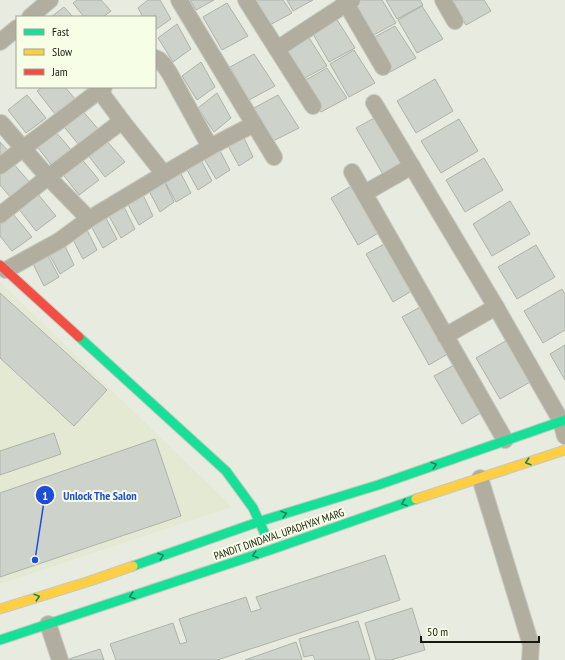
<svg xmlns="http://www.w3.org/2000/svg" width="565" height="660" viewBox="0 0 565 660" font-family="'PT Sans Narrow',sans-serif">
	<style>
		.built { fill: #e4e9d3 }
		.building { fill: #cdd3ca; stroke: #adb2aa }
		.lines { fill: none; stroke-linecap: round; stroke-linejoin: round }
		.street-casing { stroke: #c6c9bf; stroke-width: 18 }
		.fast-casing { stroke: #c6c9bf; stroke-width: 11 }
		.slow-casing { stroke: #c6c9bf; stroke-width: 11 }
		.jam-casing { stroke: #c6c9bf; stroke-width: 11 }
		.street { stroke: #b2ae9f; stroke-width: 16 }
		.fast { stroke: #16e098; stroke-width: 9 }
		.slow { stroke: #ffcf43; stroke-width: 9 }
		.jam { stroke: #f24e42; stroke-width: 9 }
		.oneway { stroke: #16865b }
		.labels { text-anchor: middle; dominant-baseline: central; stroke-width: 4; stroke-linejoin: round; paint-order: stroke }
		.street-label { font-size: 11px; fill: #171911; stroke: #f7fee6 }
		.leader { fill: none; stroke: #1d4ed8; stroke-width: 1.5 }
		.callout-dot { fill: #1d4ed8; stroke: #f7fee6; stroke-width: 1.5 }
		.mark-label { font-size: 12px; text-anchor: middle; font-weight: bold; fill: #fff }
		.callout-label { font-size: 12px; text-anchor: middle; font-weight: bold; fill: #1d4ed8; stroke: #f7fee6; stroke-width: 4; stroke-linejoin: round; paint-order: stroke }
	</style>
	<rect width="100%" height="100%" fill="#e8ebdf"/>
	<path class="built" d="M0,282L2,284L232,507L0,584Z"/>
	<g class="building">
		<path d="M77,0H101L111,11L103,17H84L73,3Z"/>
		<path d="M148,0H160L171,19L155,30V17H143L138,8Z"/>
		<path d="M190,0H214L196,10Z"/>
		<path d="M251,0H283L292,13L266,27Z"/>
		<path d="M287,0H313L293,11Z"/>
		<path d="M358,0H382L396,23L370,37L351,4Z"/>
		<path d="M386,0H420L423,5L397,19Z"/>
		<path d="M451,0H484L491,11L466,25Z"/>
		<path d="M227,3L248,36L222,50L203,17Z"/>
		<path d="M422,6L443,39L417,53L398,20Z"/>
		<path d="M64,7L73,17H51Z"/>
		<path d="M334,15L355,48L329,62L310,29Z"/>
		<path d="M177,24L191,49L173,62L158,38Z"/>
		<path d="M395,26L416,58L390,72L371,39Z"/>
		<path d="M306,33L327,66L301,80L282,47Z"/>
		<path d="M354,50L375,83L349,97L330,64Z"/>
		<path d="M254,54L275,86L249,100L230,67Z"/>
		<path d="M201,62L215,87L197,100L182,76Z"/>
		<path d="M327,68L347,98L321,112L304,81Z"/>
		<path d="M435,79L453,111L416,133L397,101Z"/>
		<path d="M42,87H65L75,99L55,114L37,91Z"/>
		<path d="M217,93L231,118L214,132L198,108Z"/>
		<path d="M27,95L46,118L26,133L8,110Z"/>
		<path d="M278,95L299,128L273,141L254,108Z"/>
		<path d="M80,108L99,130L79,145L61,123Z"/>
		<path d="M378,116L405,163L384,176L356,128Z"/>
		<path d="M459,119L478,151L441,173L421,141Z"/>
		<path d="M54,130L73,152L53,167L35,144Z"/>
		<path d="M243,136L253,157L239,166L227,144Z"/>
		<path d="M106,140L125,162L105,177L87,154Z"/>
		<path d="M0,142L9,152L0,159Z"/>
		<path d="M219,149L230,170L216,179L203,157Z"/>
		<path d="M80,157L99,180L79,195L61,172Z"/>
		<path d="M484,158L503,190L465,212L446,180Z"/>
		<path d="M201,160L212,181L198,190L186,168Z"/>
		<path d="M12,162L31,184L12,199L0,185V171Z"/>
		<path d="M180,172L191,193L176,202L164,180Z"/>
		<path d="M164,181L174,202L160,212L148,189Z"/>
		<path d="M353,185L380,232L358,245L331,198Z"/>
		<path d="M37,193L56,216L36,231L18,208Z"/>
		<path d="M143,195L153,216L139,225L127,203Z"/>
		<path d="M510,201L530,234L492,256L473,224Z"/>
		<path d="M124,207L135,229L121,238L109,216Z"/>
		<path d="M13,214L32,237L12,251L0,236V224Z"/>
		<path d="M106,218L117,239L103,248L91,226Z"/>
		<path d="M86,228L97,250L83,259L71,236Z"/>
		<path d="M388,242L415,289L393,302L366,254Z"/>
		<path d="M64,244L74,265L60,274L48,252Z"/>
		<path d="M536,245L555,277L517,299L498,267Z"/>
		<path d="M48,256L59,277L44,286L33,264Z"/>
		<path d="M562,289L565,294V330L543,343L524,311Z"/>
		<path d="M0,293L107,390L74,426L0,358Z"/>
		<path d="M424,305L451,352L429,365L402,317Z"/>
		<path d="M509,339L532,381L500,399L476,358Z"/>
		<path d="M565,345V380L550,354Z"/>
		<path d="M456,364L484,411L462,424L434,376Z"/>
		<path d="M54,433L61,454L0,475V451Z"/>
		<path d="M155,439L181,516L0,577V493Z"/>
		<path d="M385,555L400,600L217,660H116L110,644L173,623L180,644L187,642L179,619L246,597L251,612L261,609L256,597Z"/>
		<path d="M412,608L425,650L391,660H376L365,623Z"/>
		<path d="M358,621L370,660H315L313,655L304,657L299,639Z"/>
		<path d="M296,642L302,659L300,660H245Z"/>
		<path d="M100,649L104,660H66Z"/>
	</g>
	<g class="lines">
		<defs>
			<g id="street">
				<path d="M179,0L274,157"/>
				<path d="M246,0L313,106"/>
				<path d="M344,0L383,67"/>
				<path d="M443,0L455,21"/>
				<path d="M30,17L50,0"/>
				<path d="M0,42L17,28"/>
				<path d="M277,49L352,0"/>
				<path d="M155,58C162,60 166,68 170,74L210,147"/>
				<path d="M99,90L122,121L164,174"/>
				<path d="M374,103L496,307L561,421L565,436"/>
				<path d="M1,123L48,177L89,219"/>
				<path d="M0,166L104,87"/>
				<path d="M352,172L505,440"/>
				<path d="M365,193L412,166"/>
				<path d="M0,215L48,177L122,121"/>
				<path d="M6,270L59,241L89,219L164,174L210,147L254,124"/>
				<path d="M445,336L496,307"/>
				<path d="M480,478L531,645L530,660"/>
				<path d="M48,624L60,660"/>
			</g>
			<g id="fast">
				<path d="M79,337L226,471L253,508L265,534"/>
				<path d="M133,566L261,521L378,485L565,420"/>
				<path d="M0,640L270,550L416,499"/>
			</g>
			<g id="slow">
				<path d="M416,499L565,450"/>
				<path d="M0,609L90,581L133,566"/>
			</g>
			<path id="jam" d="M0,265L79,337"/>
		</defs>
		<use href="#street" class="street-casing"/>
		<use href="#fast" class="fast-casing"/>
		<use href="#slow" class="slow-casing"/>
		<use href="#jam" class="jam-casing"/>
		<use href="#street" class="street"/>
		<use href="#fast" class="fast"/>
		<use href="#slow" class="slow"/>
		<use href="#jam" class="jam"/>
	</g>
	<defs><path id="oneway-chevron" d="M-2-3.5L2.5 0L-2 3.5" fill="none" stroke-width="1.6" stroke-linecap="round" stroke-linejoin="round"/></defs>
	<g class="oneway">
		<use href="#oneway-chevron" transform="translate(528 462) rotate(162)"/>
		<use href="#oneway-chevron" transform="translate(434 465) rotate(-19)"/>
		<use href="#oneway-chevron" transform="translate(404 503) rotate(161)"/>
		<use href="#oneway-chevron" transform="translate(284 514) rotate(-17)"/>
		<use href="#oneway-chevron" transform="translate(255 555) rotate(162)"/>
		<use href="#oneway-chevron" transform="translate(161 556) rotate(-19)"/>
		<use href="#oneway-chevron" transform="translate(132 596) rotate(162)"/>
		<use href="#oneway-chevron" transform="translate(37 597) rotate(-18)"/>
	</g>
	<g class="labels">
		<g class="street-label">
			<text transform="translate(279 534) rotate(-19)">PANDIT DINDAYAL UPADHYAY MARG</text>
		</g>
	</g>
	<path class="leader" d="M35 560L45 495"/>
	<g class="callout-dot">
		<circle cx="35" cy="560" r="4"/>
		<circle cx="45" cy="495" r="10"/>
	</g>
	<g class="mark-label">
		<text x="45" y="500">1</text>
	</g>
	<g class="callout-label">
		<text x="100" y="500">Unlock The Salon</text>
	</g>
	<rect x="16" y="16" width="140" height="72" fill="#f7fee6" stroke="#9da291"/>
	<rect x="24" y="29" width="20" height="6" fill="#16e098" stroke="#9da291"/>
	<text x="52" y="36" font-size="12" fill="#171911">Fast</text>
	<rect x="24" y="49" width="20" height="6" fill="#ffcf43" stroke="#9da291"/>
	<text x="52" y="56" font-size="12" fill="#171911">Slow</text>
	<rect x="24" y="69" width="20" height="6" fill="#f24e42" stroke="#9da291"/>
	<text x="52" y="76" font-size="12" fill="#171911">Jam</text>
	<path d="M421 636v6h118v-6" fill="none" stroke="#171911" stroke-width="2"/>
	<text x="427" y="636" font-size="12" fill="#171911" stroke="#f7fee6" stroke-width="3" paint-order="stroke">50 m</text>
</svg>
